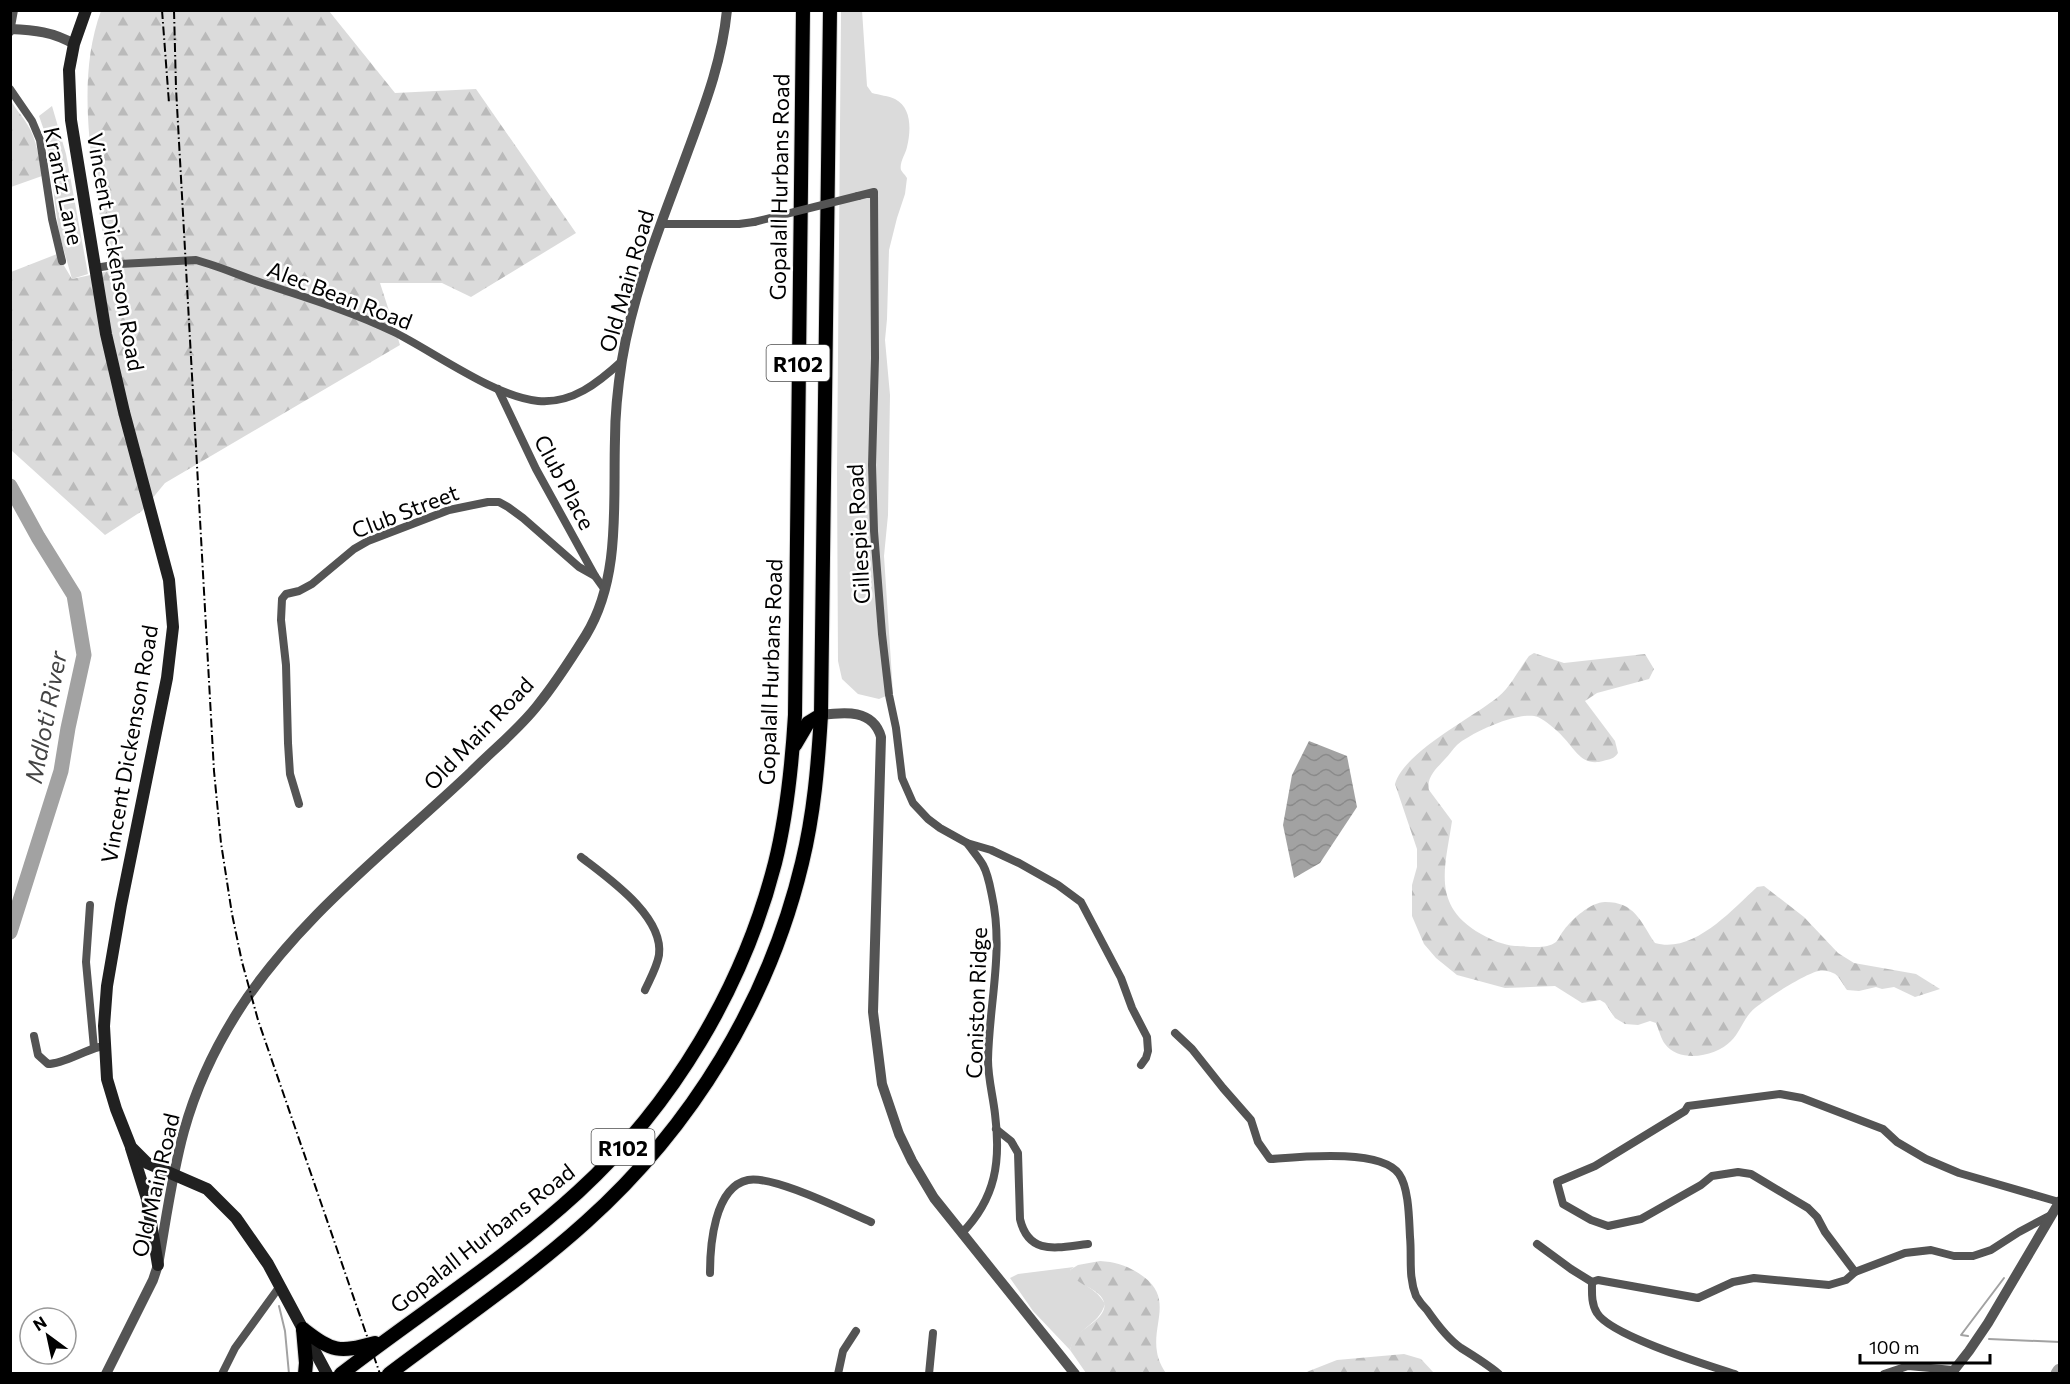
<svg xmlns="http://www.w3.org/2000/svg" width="2070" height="1384" viewBox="0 0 2070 1384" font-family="Commissioner,sans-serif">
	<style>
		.green { fill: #dbdbdb }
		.forest { fill: url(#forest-firs) }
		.water { fill: url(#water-waves) }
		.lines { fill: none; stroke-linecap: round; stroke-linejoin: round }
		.stream { stroke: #a2a2a2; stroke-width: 2 }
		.river { stroke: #a2a2a2; stroke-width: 15 }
		.primary-casing { stroke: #dbdbdb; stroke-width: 16 }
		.minor { stroke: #545454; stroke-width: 8 }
		.tertiary { stroke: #545454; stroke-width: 10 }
		.secondary { stroke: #212121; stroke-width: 12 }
		.primary { stroke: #000; stroke-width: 14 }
		.rail { stroke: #000; stroke-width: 2; stroke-dasharray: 9 3 1.5 3; stroke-linecap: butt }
		.minor-bridge { stroke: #545454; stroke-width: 8 }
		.labels { text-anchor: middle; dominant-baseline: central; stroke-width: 5; stroke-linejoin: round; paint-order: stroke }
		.shield { fill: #fff; stroke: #4c4c4c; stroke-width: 1.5 }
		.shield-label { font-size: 21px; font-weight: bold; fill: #000 }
		.street-label { font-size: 22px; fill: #000; stroke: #fff }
		.water-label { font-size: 24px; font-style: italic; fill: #434343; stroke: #fff }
	</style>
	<defs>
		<pattern id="forest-firs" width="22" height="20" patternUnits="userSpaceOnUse" patternTransform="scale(1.5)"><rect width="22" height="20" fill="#dbdbdb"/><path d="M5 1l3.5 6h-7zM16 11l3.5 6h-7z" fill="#bababa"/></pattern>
		<pattern id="water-waves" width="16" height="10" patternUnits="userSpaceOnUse" patternTransform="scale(1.5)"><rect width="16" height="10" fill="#a2a2a2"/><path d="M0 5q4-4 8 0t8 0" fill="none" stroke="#8a8a8a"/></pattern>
	</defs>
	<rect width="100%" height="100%" fill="#fff"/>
	<g class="green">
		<path d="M862,10L867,86L872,93C879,95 889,96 895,99C912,108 911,130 907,147C906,153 899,163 901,170C902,172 906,176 907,178L905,194L897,218L889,250L887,319L885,340L890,395L888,515L884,556L893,693L879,699L858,694L842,679L838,661L837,470L841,11Z"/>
		<path d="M52,106L66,154L88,274L72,279L59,233L46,136L39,116Z"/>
		<path d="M1074,1267L1070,1270C1082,1287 1097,1288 1105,1304C1098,1327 1076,1327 1070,1350L1033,1311L1010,1278L1018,1274Z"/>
	</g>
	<g class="forest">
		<path d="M101,11H329L395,93L476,89L576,233L471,297L442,283H380L400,345L165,483L142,511L105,535L11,450V272L57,254L72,279L109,271C97,190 72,89 101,11Z"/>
		<path d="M10,99C15,109 22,115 27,124C37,139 39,159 42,176L11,187Z"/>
		<path d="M1534,653L1564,663L1645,654L1654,669L1649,679L1597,693L1585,701L1615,741L1618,753C1614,759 1610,759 1603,761C1582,767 1575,749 1563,737C1557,730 1546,721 1538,717C1520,710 1471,733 1457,745C1453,749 1449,755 1445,759C1437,768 1426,777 1429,790L1452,821C1445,868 1431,906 1481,934C1492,940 1503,945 1515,946C1527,946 1546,950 1556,942C1559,939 1561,933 1564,930C1572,919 1591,902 1605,902C1635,902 1640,921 1655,943C1693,954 1731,911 1757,887L1764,886L1804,917L1838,953L1854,963L1916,974L1940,989L1915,997L1894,987L1882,989L1876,987L1859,991L1847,990C1843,985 1839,975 1833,973C1829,971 1823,970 1819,971C1806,973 1766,999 1755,1008C1744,1017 1741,1031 1731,1041C1717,1056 1680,1064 1665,1044C1661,1039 1659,1030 1656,1023L1650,1021L1638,1025L1625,1024L1615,1018L1605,1003L1600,1000L1582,1003L1555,986L1505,988L1457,975L1436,958L1424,944L1412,916V885L1417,867V849L1395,784C1404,752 1472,718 1498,697C1510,688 1519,669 1529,656Z"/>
		<path d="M1100,1261C1117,1262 1131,1267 1144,1277C1173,1299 1152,1324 1157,1352C1158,1359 1162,1368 1166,1373H1086L1070,1350C1071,1346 1072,1341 1075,1337C1084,1327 1113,1315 1102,1298C1094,1286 1074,1285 1070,1270L1078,1265Z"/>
		<path d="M1404,1354L1421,1359L1434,1373H1304L1337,1360Z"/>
	</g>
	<path class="water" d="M1309,741L1347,756L1357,807L1320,863L1294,878L1283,825L1292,775Z"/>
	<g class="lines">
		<g class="stream">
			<path d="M279,1306L285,1331L289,1374"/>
			<path d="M1968,1336L1961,1335L2004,1278"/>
			<path d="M1989,1339L2060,1342"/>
		</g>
		<g class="river">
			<path d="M10,486L38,537L74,595L84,655L68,728L61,771L10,932"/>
			<path d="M2058,1374L2060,1371"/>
		</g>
		<defs>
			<g id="primary">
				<path d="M795,745L808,723L821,715"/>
				<path d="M303,1329C333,1352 338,1353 375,1343"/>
				<path d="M303,1329L306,1363L305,1374"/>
				<path d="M341,1374C420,1313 505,1259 578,1192C673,1105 743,988 775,863C787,815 792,764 795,715L803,10"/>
				<path d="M389,1374C455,1324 525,1277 586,1222C692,1127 769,1001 802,863C814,814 818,765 821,715L830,10"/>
			</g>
		</defs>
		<use href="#primary" class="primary-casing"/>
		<g class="minor">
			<path d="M10,32L14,10"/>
			<path d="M10,89L32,121L40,140L52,219L62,261"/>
			<path d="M858,196L874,192L875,358L872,465L874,531L882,634L889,695L896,728L902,778L913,803L928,819L940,828L967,843L991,850L1019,863L1058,885L1081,902L1121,978L1132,1008L1147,1037L1148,1051L1146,1058L1141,1065"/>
			<path d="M661,224H739L754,222"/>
			<path d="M95,268L120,264L196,260L209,264C228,270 246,278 265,284C308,298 353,312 394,332C434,352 495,397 538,401C572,404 598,383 622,361"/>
			<path d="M498,389L536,469L595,576L605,590"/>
			<path d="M299,804L290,774L288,743L286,665L281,620L282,599L286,594L299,591L312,584L354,549L368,541L449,510L488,502H499L508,507L523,518L579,567L595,576"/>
			<path d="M581,857C608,878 664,916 659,955C657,967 650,979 645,990"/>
			<path d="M90,905L86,962L94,1048"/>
			<path d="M1175,1033L1192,1049L1223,1088L1251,1120L1258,1142L1270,1159C1298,1157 1381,1148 1399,1174C1409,1188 1409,1219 1410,1237C1412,1257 1408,1276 1416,1296C1419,1301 1423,1306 1427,1310C1436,1323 1448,1339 1461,1348C1474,1356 1487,1364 1499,1374"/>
			<path d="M34,1036L38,1055L48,1064C63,1064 83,1051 99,1047"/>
			<path d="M996,1129L1011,1141L1018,1153L1020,1219C1029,1257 1059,1247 1088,1244"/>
			<path d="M2051,1215L2019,1232L1991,1250L1973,1256H1954L1931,1250L1905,1253L1855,1272L1825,1232L1817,1217L1808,1208L1751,1174L1738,1172L1712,1176L1701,1185L1641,1219L1608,1226L1591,1220L1563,1204L1557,1182L1595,1166L1685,1111L1688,1106L1780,1094L1802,1098L1883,1129L1897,1142L1926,1159L1959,1173L2059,1202"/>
			<path d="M962,1233C996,1198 1001,1161 995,1114C993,1096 988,1078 988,1060C989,1004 1004,951 992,896C990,886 988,874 983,865C979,858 972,850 967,843"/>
			<path d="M1537,1244L1571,1269L1592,1282C1592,1292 1591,1304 1597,1313C1611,1336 1707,1365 1735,1374"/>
			<path d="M710,1273C710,1246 714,1187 748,1180C773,1175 845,1211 871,1222"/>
			<path d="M1592,1282L1598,1280L1698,1298L1733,1282L1754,1278L1829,1285L1846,1280L1855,1272"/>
			<path d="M222,1374L235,1348L280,1286"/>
			<path d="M838,1374L843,1351L856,1331"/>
			<path d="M929,1374L933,1333"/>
			<path d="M1884,1374L1908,1366L1953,1370"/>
		</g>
		<g class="tertiary">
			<path d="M10,29C35,30 53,32 74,44"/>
			<path d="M821,715C845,712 873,709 881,737L873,1012L882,1084L899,1134L912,1161L934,1198L1075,1374"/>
			<path d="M106,1374L153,1280L158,1265C166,1220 172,1174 184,1131C195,1091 215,1048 237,1013C298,917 390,849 471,772C493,750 518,730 537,706C555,684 571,659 586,635C621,578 613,503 615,439C615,413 618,386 622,360C634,287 664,217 689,148C706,102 722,60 727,10"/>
			<path d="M1951,1374L1969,1351L1988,1323L2060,1201"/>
		</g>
		<g class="secondary">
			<path d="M86,10L74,44L69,70L71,120L106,334L124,412L169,580L173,627L167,678L121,905L107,986L104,1026L107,1079L116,1109L131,1147L147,1163L207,1189L236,1218L268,1264L327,1374"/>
			<path d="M131,1148L147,1199L158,1265"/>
		</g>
		<use href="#primary" class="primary"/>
		<g class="rail">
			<path d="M162,10L169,103"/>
			<path d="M174,10L176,88L214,771L221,843L232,914L242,962L258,1020L380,1374"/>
		</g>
		<path class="minor-bridge" d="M754,222L858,196"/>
	</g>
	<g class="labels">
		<g class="shield">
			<rect x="766.5" y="345" width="63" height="36" rx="4.5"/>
			<rect x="591.5" y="1129" width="63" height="36" rx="4.5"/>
		</g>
		<g class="shield-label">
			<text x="798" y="363">R102</text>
			<text x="623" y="1147">R102</text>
		</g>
		<g class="street-label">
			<text transform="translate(64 186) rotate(78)">Krantz Lane</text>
			<text transform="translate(779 187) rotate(-89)">Gopalall Hurbans Road</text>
			<text transform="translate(116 252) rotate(80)">Vincent Dickenson Road</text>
			<text transform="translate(626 281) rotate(-74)">Old Main Road</text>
			<text transform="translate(340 295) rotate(21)">Alec Bean Road</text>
			<text transform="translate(565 482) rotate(62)">Club Place</text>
			<text transform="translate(405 511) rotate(-21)">Club Street</text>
			<text transform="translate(858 534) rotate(-93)">Gillespie Road</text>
			<text transform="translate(770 672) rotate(-88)">Gopalall Hurbans Road</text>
			<text transform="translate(478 733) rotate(-46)">Old Main Road</text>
			<text transform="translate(129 744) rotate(-80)">Vincent Dickenson Road</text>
			<text transform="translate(976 1003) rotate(-88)">Coniston Ridge</text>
			<text transform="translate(155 1185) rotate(-77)">Old Main Road</text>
			<text transform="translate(482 1238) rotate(-38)">Gopalall Hurbans Road</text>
		</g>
		<g class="water-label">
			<text transform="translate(45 717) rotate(-79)">Mdloti River</text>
		</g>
	</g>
	<rect width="2070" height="1384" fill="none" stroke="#000000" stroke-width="24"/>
	<g transform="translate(48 1336) rotate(327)"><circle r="28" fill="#ffffff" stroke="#999999" stroke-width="1.5"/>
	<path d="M0-4.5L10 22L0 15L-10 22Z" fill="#000000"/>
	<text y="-9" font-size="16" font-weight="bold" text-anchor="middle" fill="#000000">N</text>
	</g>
	<path d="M1860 1354v9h130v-9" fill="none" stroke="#000000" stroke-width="3"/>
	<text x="1869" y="1354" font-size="18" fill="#000000" stroke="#ffffff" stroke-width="4.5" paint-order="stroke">100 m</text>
</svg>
